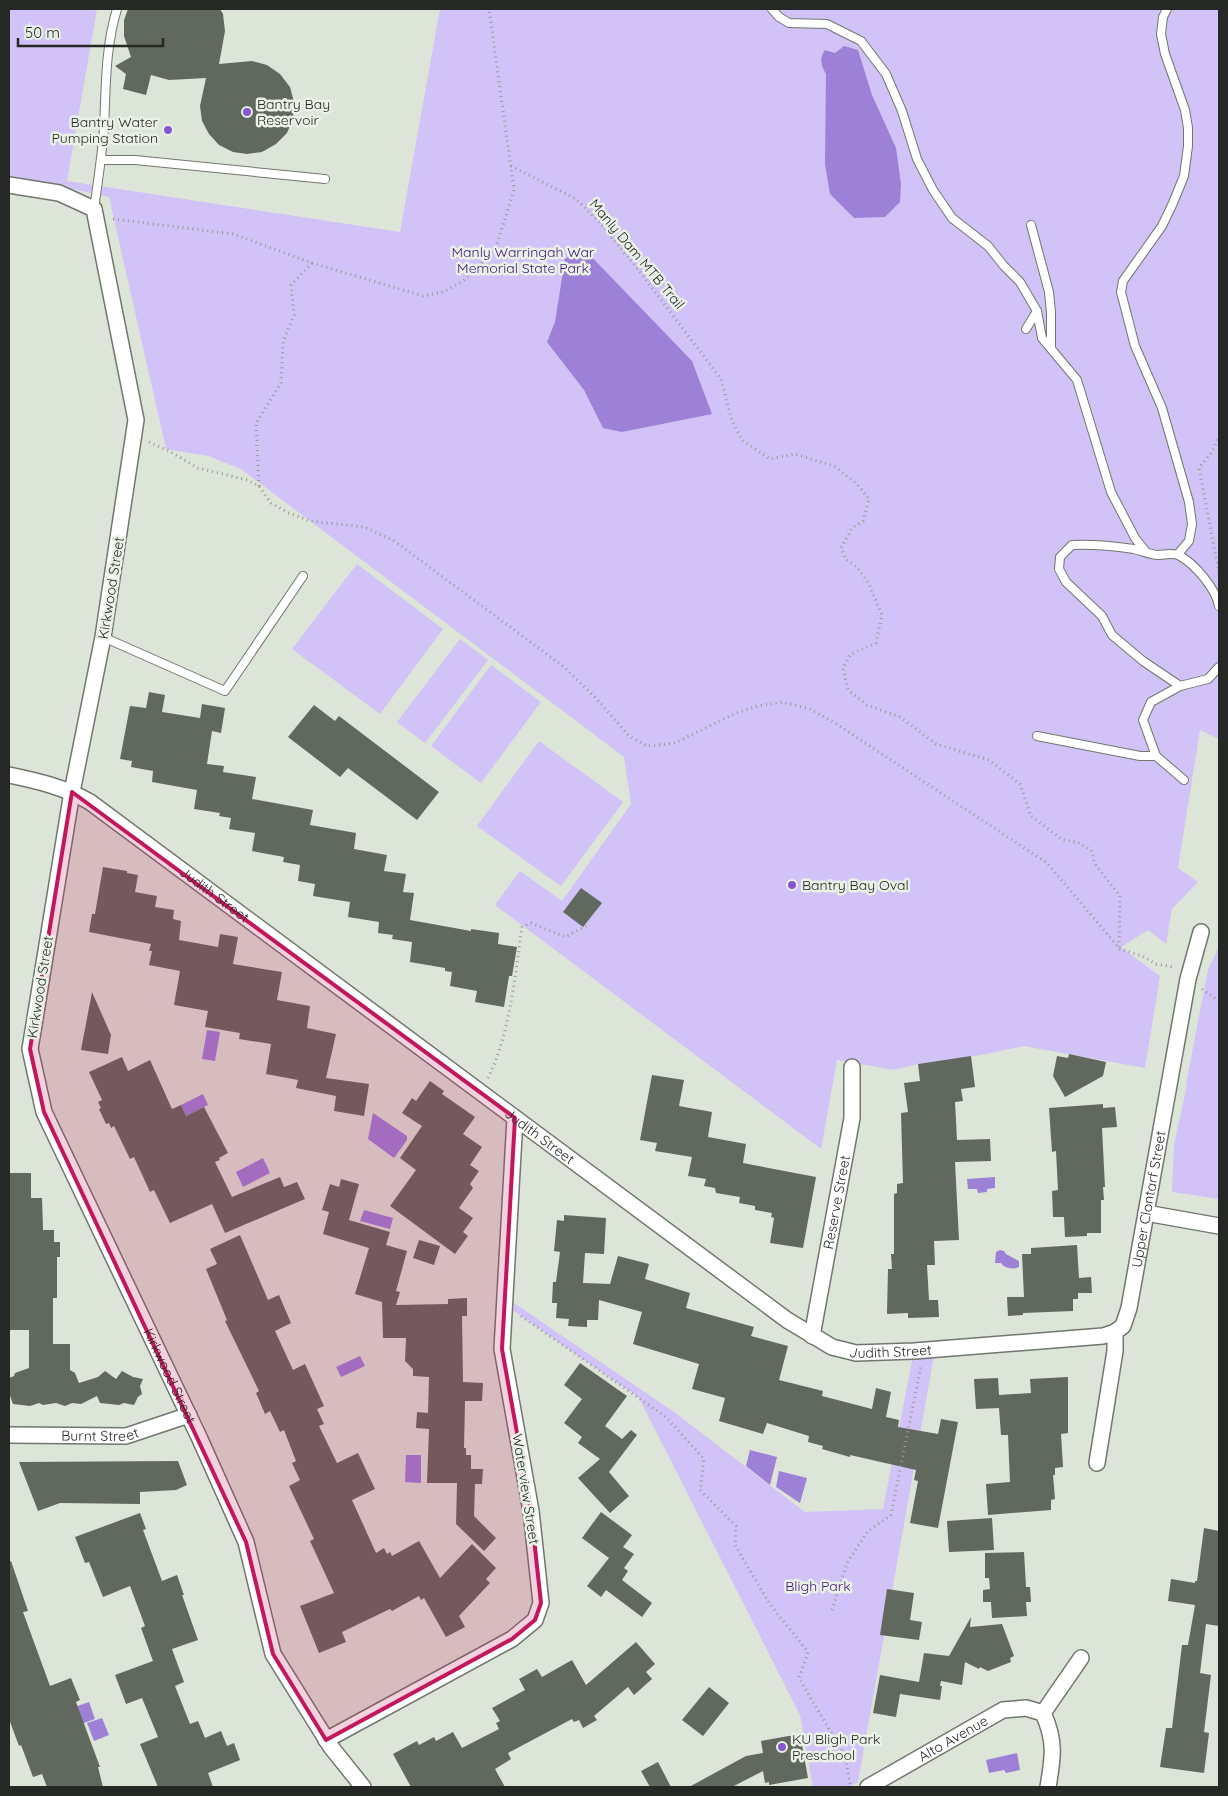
<svg xmlns="http://www.w3.org/2000/svg" width="1228" height="1796" viewBox="0 0 1228 1796" font-family="Quicksand,sans-serif">
	<style>
		.green { fill: #d1c2f8 }
		.water { fill: #9d81d7 }
		.building { fill: #61685e }
		.lines { fill: none; stroke-linecap: round; stroke-linejoin: round }
		.service-casing { stroke: #70776d; stroke-width: 10 }
		.minor-casing { stroke: #70776d; stroke-width: 18 }
		.path { stroke: #969c93; stroke-width: 3; stroke-dasharray: 1 4; stroke-linecap: butt }
		.service { stroke: #fff; stroke-width: 8 }
		.minor { stroke: #fff; stroke-width: 15 }
		.marked { fill: #c2185b; fill-opacity: 0.2; stroke: #c2185b; stroke-width: 4; stroke-linejoin: round }
		.poi-dot { fill: #8557d0; stroke: #eaf2e7; stroke-width: 2 }
		.labels { text-anchor: middle; dominant-baseline: central; stroke-width: 5; stroke-linejoin: round; paint-order: stroke }
		.poi-label { font-size: 14px; fill: #252824; stroke: #eaf2e7; text-anchor: start }
		.park-label { font-size: 14px; fill: #43147a; stroke: #eaf2e7 }
		.street-label { font-size: 14px; fill: #252824; stroke: #eaf2e7 }
	</style>
	<rect width="100%" height="100%" fill="#dde5d9"/>
	<g class="green">
		<path d="M9,9H97L67,181L400,232L440,9H1219V739L1200,730L1178,868L1198,882L1172,909L1166,944L1148,930L1121,947L1160,976L1145,1068L1024,1046L981,1055L918,1064L894,1070L837,1060L821,1149L495,905L520,871L562,901L631,804L624,757L241,469L208,456L166,449L109,197L9,175Z"/>
		<path d="M357,564L443,629L380,714L292,649Z"/>
		<path d="M460,639L488,660L425,743L397,722Z"/>
		<path d="M491,665L541,702L481,783L431,746Z"/>
		<path d="M539,741L623,802L561,886L477,826Z"/>
		<path d="M1219,946V1199L1172,1192L1174,1145L1187,1085L1186,1084L1208,970Z"/>
		<path d="M505,1297L674,1412L805,1512L883,1509L914,1351L935,1350L858,1782L850,1787H813L800,1715L639,1398L505,1305Z"/>
	</g>
	<g class="water">
		<path d="M844,46L858,50L872,95L896,148L901,184L900,202L885,217L854,218L830,194L825,164L826,74C821,65 819,58 825,50L835,53Z"/>
		<path d="M583,248L692,361L712,414L622,432L603,428L584,390L547,342L555,322L565,259Z"/>
		<path d="M207,1030L220,1032L215,1061L202,1059Z"/>
		<path d="M203,1094L208,1105L186,1116L181,1105Z"/>
		<path d="M373,1113L407,1136V1140L394,1158L368,1139Z"/>
		<path d="M263,1158L270,1173L243,1187L236,1172Z"/>
		<path d="M995,1177V1188L987,1189V1192L978,1193L977,1189H968L967,1179Z"/>
		<path d="M364,1210L393,1218L390,1229L360,1221Z"/>
		<path d="M1000,1250L1004,1251L1006,1254L1019,1261V1267C1013,1270 1004,1268 1001,1263H995L996,1252Z"/>
		<path d="M360,1356L365,1366L341,1377L336,1367Z"/>
		<path d="M750,1450L777,1457L770,1485L746,1466Z"/>
		<path d="M406,1455H421V1483L405,1482Z"/>
		<path d="M779,1471L807,1478L800,1503L776,1487Z"/>
		<path d="M89,1702L95,1719L67,1729L60,1712Z"/>
		<path d="M102,1718L109,1735L94,1741L87,1723Z"/>
		<path d="M1017,1753L1020,1770L1006,1773L1004,1770L989,1773L986,1760Z"/>
	</g>
	<g class="building">
		<path d="M128,9H220L223,14L225,31L219,64L252,61L267,65L280,74L290,87L294,102L293,118L287,133L276,144L262,152L247,154L233,152L219,145L209,134L202,121L200,106L206,78L169,80L151,75L146,95L123,89L126,74L115,66L131,57L124,36V20Z"/>
		<path d="M149,692L165,695L162,712L200,718L202,704L225,708L221,733L212,731L207,764L224,766L223,772L256,777L252,799L313,810L310,825L356,833L354,849L387,855L384,871L406,874L403,892L414,893L410,920L471,931V929L499,933L498,944L517,947L512,976H509L504,1007L475,1002L477,991L450,986L452,972L445,971V968L410,962L412,942L392,939L393,935L378,933L379,922L348,917L350,902L313,896L315,884L298,881L300,865L283,862L284,857L252,851L255,833L229,829L231,818L219,816L220,813L194,809L197,790L152,782L153,771L131,767L132,761L120,759L130,706L146,708Z"/>
		<path d="M314,705L335,721L339,716L439,792L417,820L348,768L340,777L288,737Z"/>
		<path d="M103,867L127,871V873L138,875L135,892L157,896L155,907L174,910L173,919L181,921L179,940L218,947L220,934L238,937L233,964L282,972L277,1000L310,1006L307,1028L336,1034L326,1078L369,1084L364,1116L334,1111L336,1096L296,1088L298,1080L266,1074L271,1044L239,1039L240,1033L205,1027L208,1011L174,1005L180,971L149,965L152,951H149L151,944L89,932L92,914H95Z"/>
		<path d="M581,888L602,903L583,927L563,912Z"/>
		<path d="M92,992L111,1035L108,1054L81,1050Z"/>
		<path d="M1069,1054L1106,1062L1103,1076L1065,1097L1053,1076L1057,1056L1068,1058Z"/>
		<path d="M971,1056L975,1087L961,1089L963,1101L955,1102L957,1140L990,1139L991,1161L955,1162L959,1240L934,1241L935,1265H927L929,1300H938L939,1317L908,1318V1313L887,1314L888,1269H892L891,1254H894V1194L897,1193V1184L903,1183L901,1113L908,1112L904,1083L920,1081L918,1064Z"/>
		<path d="M122,1057L128,1071L150,1060L172,1109L181,1105L186,1116L204,1107L228,1153L219,1158L220,1160L215,1162L232,1197L280,1177L284,1187L297,1182L305,1199L225,1233L212,1204L170,1223L154,1190L150,1192L134,1157L130,1159L114,1126L111,1128L109,1123L106,1124L99,1109L101,1108L98,1102L102,1100L89,1072Z"/>
		<path d="M652,1075L684,1080L679,1106L712,1112L708,1137L746,1144L743,1163L816,1177L803,1248L770,1243L774,1218L771,1217L772,1213L755,1210V1206L739,1203L740,1197L716,1193L715,1188L704,1186L706,1179L688,1176L692,1157L655,1151L657,1143L640,1140Z"/>
		<path d="M430,1081L444,1091L442,1094L475,1117L463,1134L482,1147L470,1165L479,1171L470,1184L473,1188L459,1208L473,1218L463,1232L468,1236L455,1254L390,1206L416,1170L400,1158L422,1126L402,1113L412,1098L416,1101Z"/>
		<path d="M1103,1104V1108L1115,1107L1117,1127L1102,1128L1105,1187H1103L1104,1200H1101V1233H1087V1236L1065,1237L1064,1217H1053L1052,1191L1058,1190L1056,1151L1052,1152L1049,1108Z"/>
		<path d="M9,1173H31V1198H42L43,1230H54V1242H60V1257H57V1298H53V1344H70V1370L75,1373L79,1383L98,1377L105,1371L116,1379L122,1371L133,1377L143,1379L140,1386L142,1394L138,1397L134,1405L124,1403L119,1405L100,1403L97,1396L81,1404L72,1403L65,1406L56,1403L43,1405L39,1403L30,1406L13,1404L9,1393V1378L14,1376L15,1373L29,1368V1330H9Z"/>
		<path d="M341,1179L359,1184L349,1220L390,1232L386,1245L407,1251L396,1291L400,1292L396,1305L448,1304V1299L467,1298V1316H462L463,1382L483,1383L482,1401H465L464,1448H466V1455H471V1469H483L482,1484H475L474,1516L496,1538L484,1551L456,1524L457,1483H427L429,1429L416,1428L417,1412L428,1413L429,1377L413,1376V1369L405,1361L406,1338H383L382,1302L355,1294L369,1248L323,1234L329,1212L322,1210L330,1184L339,1187Z"/>
		<path d="M564,1215L606,1218L604,1254L585,1253L583,1283L610,1284L618,1256L649,1264L645,1279L690,1293L686,1308L754,1327L751,1336L788,1346L779,1380L823,1391L822,1396L872,1409L876,1388L891,1392L886,1417L899,1420L898,1427L938,1434L941,1419L958,1422L938,1528L910,1523L918,1481L914,1480L916,1470L850,1455V1457L822,1449L823,1446L808,1442L809,1436L767,1423L763,1434L719,1421L725,1398L692,1389L699,1364L633,1344L642,1312L599,1300L598,1320H587V1327L568,1326L569,1319L556,1318L557,1303H552L553,1282H556L560,1252L554,1251L557,1220L564,1221Z"/>
		<path d="M240,1235L268,1300L279,1295L291,1323L275,1331L293,1370L305,1364L324,1406L317,1409L324,1424L319,1426L337,1463L358,1453L375,1489L352,1500L376,1553L384,1548L387,1554L390,1552L392,1556L419,1541L440,1578L472,1544L496,1568L486,1579L490,1583L459,1616L465,1627L446,1637L424,1598L421,1600L419,1596L392,1611L390,1609L342,1632L346,1642L319,1653L300,1606L334,1593L310,1541L314,1539L289,1486L300,1480L292,1463L296,1461L284,1430L280,1432L270,1411L265,1414L256,1393L259,1391L225,1321L227,1320L206,1269L217,1264L210,1249Z"/>
		<path d="M419,1240L440,1246L434,1265L413,1258Z"/>
		<path d="M1077,1245L1079,1278L1091,1277L1092,1293H1078V1299H1073V1311L1023,1313V1315L1008,1316L1007,1297H1024L1022,1254H1031V1248Z"/>
		<path d="M580,1363L627,1396L605,1426L622,1439L631,1430L637,1435L609,1472L629,1496L610,1513L578,1478L600,1459L578,1443L582,1437L564,1423L582,1399L564,1385Z"/>
		<path d="M1068,1377V1433L1061,1434L1063,1467L1055,1468V1475H1053L1055,1499L1051,1500V1510L988,1515L986,1484L1010,1482L1008,1435H1001L999,1408L976,1409L974,1379L998,1378L999,1395L1031,1393L1030,1379Z"/>
		<path d="M178,1461L187,1485L176,1490L140,1492V1504L60,1503L38,1511L19,1462Z"/>
		<path d="M601,1512L632,1535L623,1547L634,1554L624,1568L628,1571L622,1580L652,1603L642,1617L606,1590L601,1597L587,1586L609,1558L582,1538Z"/>
		<path d="M140,1513L146,1529L143,1530L162,1581L177,1575L184,1595H182L198,1640L172,1649L184,1682L175,1686L190,1724L198,1721L205,1738L221,1731L227,1746L234,1743L240,1760L208,1773L213,1787H158L140,1744L158,1737L142,1698L126,1704L115,1675L153,1661L141,1628L145,1626L130,1586L103,1597L89,1562L85,1563L75,1537Z"/>
		<path d="M992,1518L994,1550L949,1552L947,1521Z"/>
		<path d="M1204,1528L1219,1531V1626L1206,1624L1200,1673L1211,1675L1204,1732L1209,1733L1204,1773L1160,1767L1166,1728H1172L1182,1645H1188L1195,1605L1168,1601L1171,1579L1195,1583V1581H1197Z"/>
		<path d="M1024,1552L1026,1587H1030L1031,1602H1026L1027,1616L992,1618L991,1602H983V1590L990,1589L989,1578H985V1553Z"/>
		<path d="M11,1561L28,1611L23,1612L50,1686L71,1678L80,1700L76,1702L100,1767H98L103,1787H47L42,1774L33,1777L21,1745L19,1746L9,1719V1562Z"/>
		<path d="M887,1589L914,1593L910,1620L922,1622L919,1640L880,1635Z"/>
		<path d="M971,1617L970,1627L1002,1624L1014,1656L1010,1658L1011,1662L988,1671L980,1667L979,1669L965,1662L962,1685L941,1681L940,1686H942L940,1700L900,1694L896,1717L873,1713L880,1675L919,1682L924,1653L949,1656Z"/>
		<path d="M636,1642L655,1664L646,1672L652,1679L634,1695L628,1687L594,1716L597,1720L583,1728L579,1720L574,1722L572,1719L508,1753L511,1759L495,1769L505,1787H411L393,1754L417,1741L419,1745L434,1737L436,1741L453,1732L462,1748L499,1729L496,1723L500,1721L492,1708L525,1690L519,1679L537,1669L542,1677L572,1660L586,1685Z"/>
		<path d="M709,1687L729,1703L703,1736L682,1720Z"/>
		<path d="M800,1734L808,1778L769,1785V1782L765,1783L763,1771L732,1787H689L746,1756L763,1753L761,1741Z"/>
		<path d="M658,1762L671,1787H650L641,1771Z"/>
	</g>
	<g class="lines">
		<defs>
			<g id="service">
				<path d="M772,9L779,17L789,23L827,24L861,41L886,74L902,111L917,159L933,190L952,218L988,246L1004,266L1020,282L1037,311L1042,338L1077,380L1111,492L1135,538L1146,552"/>
				<path d="M1167,9L1163,17L1161,34L1165,54L1185,110L1188,128V146L1184,176L1173,203L1162,226L1123,281L1121,292L1135,346L1162,408L1189,502L1192,524L1189,541L1178,554"/>
				<path d="M101,160H135L325,179"/>
				<path d="M94,209C98,182 102,155 104,128C106,88 105,48 117,9"/>
				<path d="M1031,225L1049,292L1051,313V348"/>
				<path d="M1026,329L1037,311"/>
				<path d="M1219,606C1216,589 1195,564 1180,556C1174,552 1164,555 1157,555C1149,554 1142,551 1134,549C1113,546 1093,544 1072,545L1060,557L1059,569L1066,582L1102,616L1112,635L1143,661L1180,686L1208,679L1219,667"/>
				<path d="M103,637L225,691L303,576"/>
				<path d="M1180,686L1151,702L1143,720L1156,756L1184,780"/>
				<path d="M1037,736L1140,756H1156"/>
			</g>
			<g id="minor">
				<path id="s1" d="M9,185L59,193L94,209L136,420L103,637L72,792L30,1049L44,1112L199,1437L246,1542L273,1654L331,1747L363,1787"/>
				<path id="s2" d="M9,775C38,781 64,787 90,802L787,1320L832,1347L856,1353L914,1351L1103,1336L1115,1332"/>
				<path d="M1146,1213L1219,1226"/>
				<path id="s3" d="M812,1336L852,1118V1067"/>
				<path id="s4" d="M9,1435L126,1436L189,1415"/>
				<path id="s5" d="M1097,1463L1115,1351V1332L1123,1326L1129,1308L1188,979L1201,932"/>
				<path d="M1043,1713C1056,1741 1053,1758 1048,1787"/>
				<path d="M1043,1713L1081,1658"/>
				<path d="M326,1740L512,1639L535,1620L541,1603L531,1511L502,1349L515,1118"/>
				<path id="s6" d="M868,1787L1003,1710L1026,1708L1043,1713"/>
			</g>
		</defs>
		<use href="#service" class="service-casing"/>
		<use href="#minor" class="minor-casing"/>
		<g class="path">
			<path d="M511,166L576,199L602,225L640,272L721,379L732,421L742,440L770,459L795,454L834,466L857,484L869,499L863,521L852,528L841,548L846,560L856,566L868,582L882,615L876,643L851,654L843,668L848,690L867,705L900,717L936,744L989,760L1020,784L1031,816L1063,840L1077,842L1091,850L1095,864L1120,896L1119,948"/>
			<path d="M113,219L233,234L312,263L423,296L443,292L463,281L476,270L497,244L514,190L489,9"/>
			<path d="M149,442L169,451L198,468L247,480L259,486L271,503L289,513L310,521L364,527L393,540L564,667L596,698L629,736L647,746L675,743L734,714L757,706L782,702L810,709L835,723L1047,863L1120,949L1142,956L1156,964L1173,967"/>
			<path d="M259,486L256,423L281,383L283,342L294,315L291,285L312,263"/>
			<path d="M1219,573L1199,468L1212,452L1219,437"/>
			<path d="M1202,989L1219,1001"/>
			<path d="M488,1078C510,1034 515,975 522,927L531,923L565,937L586,926"/>
			<path d="M521,1316L666,1417L704,1459L700,1490L736,1526L735,1545L769,1603L808,1652L799,1678L845,1756L850,1784"/>
			<path d="M832,1610L847,1563L868,1531L891,1515L921,1366"/>
		</g>
		<use href="#service" class="service"/>
		<use href="#minor" class="minor"/>
	</g>
	<path class="marked" d="M72,792L515,1118L502,1349L531,1511L541,1603L535,1620L512,1639L326,1740L273,1654L246,1542L44,1112L30,1049Z"/>
	<g class="poi-dot">
		<circle cx="247" cy="112" r="5"/>
		<circle cx="168" cy="130" r="5"/>
		<circle cx="792" cy="885" r="5"/>
		<circle cx="782" cy="1747" r="5"/>
	</g>
	<g class="labels">
		<g class="poi-label">
			<text x="257" y="104">Bantry Bay<tspan x="257" dy="16">Reservoir</tspan></text>
			<text x="158" y="122" text-anchor="end">Bantry Water<tspan x="158" dy="16">Pumping Station</tspan></text>
			<text x="802" y="885">Bantry Bay Oval</text>
			<text x="792" y="1739">KU Bligh Park<tspan x="792" dy="16">Preschool</tspan></text>
		</g>
		<g class="park-label">
			<text x="523" y="252">Manly Warringah War<tspan x="523" dy="16">Memorial State Park</tspan></text>
			<text x="818" y="1586">Bligh Park</text>
		</g>
		<g class="street-label">
			<text transform="translate(637 254) rotate(50)">Manly Dam MTB Trail</text>
			<text transform="translate(111 588) rotate(-81)">Kirkwood Street</text>
			<text stroke="none"><textPath href="#s2" startOffset="241">Judith Street</textPath></text>
			<text transform="translate(40 987) rotate(-81)">Kirkwood Street</text>
			<text stroke="none"><textPath href="#s2" startOffset="646">Judith Street</textPath></text>
			<text stroke="none"><textPath href="#s5" startOffset="272">Upper Clontarf Street</textPath></text>
			<text stroke="none"><textPath href="#s3" startOffset="136">Reserve Street</textPath></text>
			<text stroke="none"><textPath href="#s2" startOffset="1066">Judith Street</textPath></text>
			<text stroke="none"><textPath href="#s1" startOffset="1299">Kirkwood Street</textPath></text>
			<text stroke="none"><textPath href="#s4" startOffset="91">Burnt Street</textPath></text>
			<text transform="translate(526 1489) rotate(81)">Waterview Street</text>
			<text stroke="none"><textPath href="#s6" startOffset="98">Alto Avenue</textPath></text>
		</g>
	</g>
	<rect width="1228" height="1796" fill="none" stroke="#252824" stroke-width="20"/>
	<path d="M18 38v8h145v-8" fill="none" stroke="#252824" stroke-width="2.5"/>
	<text x="25" y="38" font-size="15" fill="#252824" stroke="#eaf2e7" stroke-width="4" paint-order="stroke">50 m</text>
</svg>
